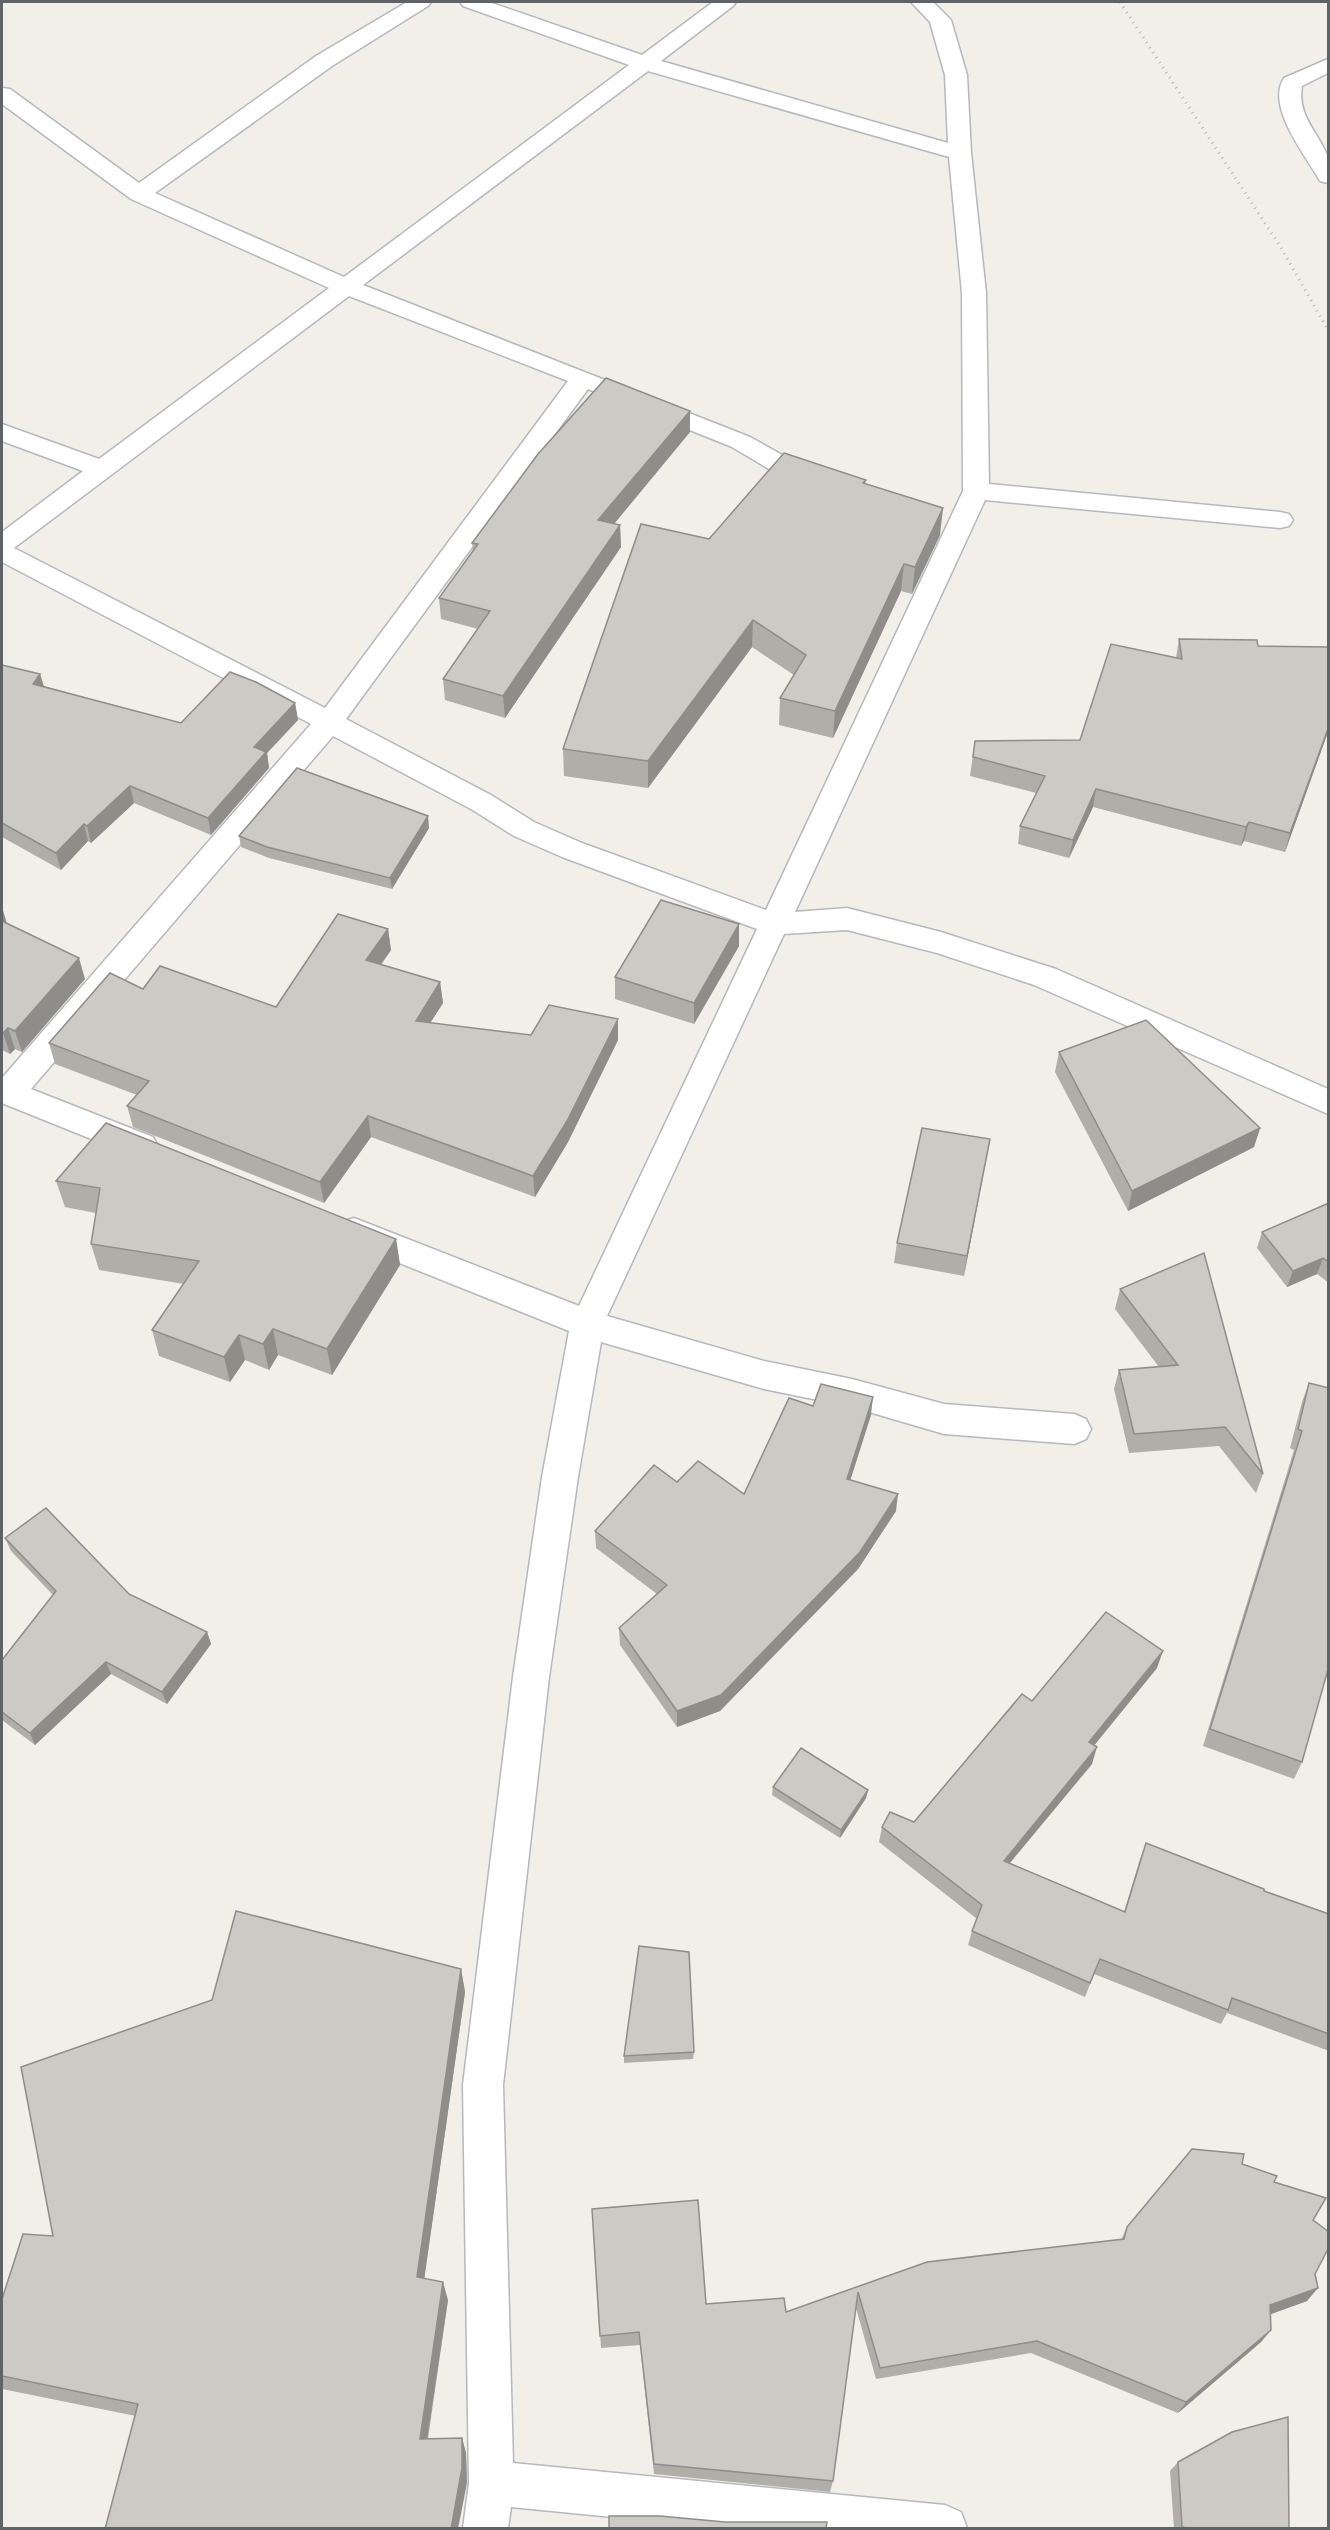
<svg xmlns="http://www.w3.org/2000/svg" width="1330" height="2530" viewBox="0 0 1330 2530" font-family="'DM Sans',sans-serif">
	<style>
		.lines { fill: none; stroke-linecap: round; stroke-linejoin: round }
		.street-casing { stroke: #b5b8bc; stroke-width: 3 }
		.street { fill: #fff; fill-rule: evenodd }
		.rail { stroke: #b6b7b8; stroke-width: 3; stroke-dasharray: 1 5; stroke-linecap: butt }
		.wall { fill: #afaea9 }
		.shaded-wall { fill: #8f8d8a }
		.building { fill: #cccac5; stroke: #8f8d8a; stroke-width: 1.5 }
	</style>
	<rect width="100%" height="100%" fill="#f1efe8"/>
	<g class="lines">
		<defs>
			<g id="street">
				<path d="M407,2H431L428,6L332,66L155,193L344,277L629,65L463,6L460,2H489L642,55L713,2H736L733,6L661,61L948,143L945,75L930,22L911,2H933L951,20L967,75L971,153L986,293L989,484L1280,512L1289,514L1293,520L1289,526L1280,528L985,500L795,912L847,908L941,932L1056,969L1328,1089V1114L1034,985L937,953L847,930L784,934L607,1316L764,1361L852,1379L944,1404L1074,1414L1086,1419L1091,1429L1086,1439L1074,1444L944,1434L852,1407L764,1389L601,1342L578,1477L549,1677L503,2085L513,2463L945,2505L961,2512L967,2528H724L511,2507L508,2528H463L469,2483L463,2085L513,1677L542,1477L569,1331L342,1240L338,1231L342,1222L354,1218L579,1306L757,929L562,857L514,836L471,809L333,736L31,1089L153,1137L158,1146L153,1155L142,1158L131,1155L2,1103V1078L311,724L2,562V532L83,471L2,441V424L99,459L329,288L131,199L2,104V88L10,89L139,183L316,56ZM648,71L949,157L962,293L963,491L766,910L582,843L534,822L491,795L346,719L588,389L732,447L784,478L818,489L827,487L831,481L827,475L802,466L750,437L363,285ZM349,296L568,381L325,708L14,548Z"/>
				<path d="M1328,59V73L1302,86C1297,116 1317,130 1327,155C1330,162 1329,175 1328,183L1320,181L1317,176C1303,152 1266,105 1284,78Z"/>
			</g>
		</defs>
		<use href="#street" class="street-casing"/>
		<use href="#street" class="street"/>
		<path class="rail" d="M1120,2L1280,246L1328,330"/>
	</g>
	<g class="wall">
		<path d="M690,432L614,524L620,525L621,547L505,718L445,700L443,679L478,629L441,619L439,598L473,551L472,543Z"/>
		<path d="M866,480L865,484L940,535L912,594L901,591L833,738L779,725L780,698L794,675L752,647L648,788L564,776L563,749L709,539Z"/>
		<path d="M1179,639L1258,646L1329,647V729L1285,852L1244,841L1241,846L1093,807L1069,858L1018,844L1020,826L1036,793L970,776L975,741L1080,740L1176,658Z"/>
		<path d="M2,665L40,674L44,686L181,723L295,703L298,720L267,753L269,768L211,835L134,803L91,843L88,841L61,870L2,837Z"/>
		<path d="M429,828L392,889L269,858L241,847L239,836Z"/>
		<path d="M2,907L6,923L85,979L22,1052L15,1049L10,1054L2,1050Z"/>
		<path d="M739,924V946L694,1024L615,999V977Z"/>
		<path d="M388,929L391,950L381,965L440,982L443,1003L430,1023L531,1035L618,1019V1040L568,1142L535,1197L371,1137L324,1203L133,1127L127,1106L137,1095L55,1064L49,1043L143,989L276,1007Z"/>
		<path d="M1059,1052L1260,1128L1254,1147L1128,1211L1055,1072Z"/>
		<path d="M986,1160L964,1276L894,1263L897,1243Z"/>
		<path d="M56,1181L396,1239L400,1265L332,1375L278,1355L269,1370L245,1360L230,1382L159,1356L152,1330L184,1284L99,1270L91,1244L96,1213L65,1207Z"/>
		<path d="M1329,1203V1283L1317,1274L1287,1287L1257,1248L1262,1232Z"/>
		<path d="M1120,1289L1263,1474L1256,1493L1219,1446L1129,1453L1114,1389L1119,1370L1159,1367L1115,1309Z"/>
		<path d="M1309,1383L1302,1762L1294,1779L1203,1746L1294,1450L1290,1448L1302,1402Z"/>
		<path d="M813,1406L871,1415L850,1480L896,1511L858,1569L720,1711L677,1727L620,1645L619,1628L657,1594L596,1548L595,1531L677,1482L744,1494Z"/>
		<path d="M5,1538L129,1594L207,1632L211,1644L167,1704L111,1674L35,1745L2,1720V1660L53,1595L11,1551Z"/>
		<path d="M1157,1668L1094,1745L1092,1764L1010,1863L1124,1912L1140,1859L1146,1843L1264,1891L1329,1914V2051L1227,2013L1221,2024L1094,1974L1085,1997L968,1945L972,1931L977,1919L879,1842L882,1827L914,1822L1032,1701Z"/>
		<path d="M773,1787L868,1790L866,1798L840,1838L772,1795Z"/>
		<path d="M461,1969L465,1992L424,2279L448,2300L428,2439L462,2438L466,2453L467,2483L2,2389V2299L53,2236Z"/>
		<path d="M694,2052L693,2059L624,2063V2056Z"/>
		<path d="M1242,2164L1274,2182L1313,2220L1315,2274L1307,2301L1270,2314L1271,2330L1261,2342L1178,2413L1031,2353L876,2379L856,2308L833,2481L830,2492L654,2474L640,2345L601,2348L592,2209L706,2304L786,2312L927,2262L1121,2240L1127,2227Z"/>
		<path d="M1178,2462L1289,2529H1174L1170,2471Z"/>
	</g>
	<g class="shaded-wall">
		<path d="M690,411V432L599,542L598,520Z"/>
		<path d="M943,508L940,535L912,594L915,567Z"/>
		<path d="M620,525L621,547L505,718L503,696Z"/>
		<path d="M904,564L901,591L833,738L835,711Z"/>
		<path d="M753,620L752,647L648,788V761Z"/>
		<path d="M40,674L45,691L33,684Z"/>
		<path d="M295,703L298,720L267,753L269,768L211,835L208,818L254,747Z"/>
		<path d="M1329,726V729L1285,852L1290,833Z"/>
		<path d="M130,786L134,803L91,843L87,826Z"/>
		<path d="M1096,789L1093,807L1069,858L1073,840Z"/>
		<path d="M428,816L429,828L392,889L390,878Z"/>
		<path d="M1249,822L1244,841L1241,846L1246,827Z"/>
		<path d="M84,824L88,841L61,870L56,853Z"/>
		<path d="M2,907L7,924L2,930Z"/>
		<path d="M739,924V946L694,1024V1003Z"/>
		<path d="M388,929L391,950L369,981L366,960Z"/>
		<path d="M79,958L85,979L22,1052L15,1031Z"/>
		<path d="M440,982L443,1003L418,1042L416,1021Z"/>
		<path d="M618,1019V1040L568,1142L535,1197L533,1176Z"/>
		<path d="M8,1028L15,1049L10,1054L3,1033Z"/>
		<path d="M368,1116L371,1137L324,1203L320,1182Z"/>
		<path d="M1260,1128L1254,1147L1128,1211L1132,1191Z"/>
		<path d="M990,1139L986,1160L964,1276L967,1256Z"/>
		<path d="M396,1239L400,1265L332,1375L327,1349Z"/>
		<path d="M1323,1258L1317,1274L1287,1287L1293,1271Z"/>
		<path d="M273,1329L278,1355L269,1370L263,1344Z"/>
		<path d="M239,1335L245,1360L230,1382L224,1357Z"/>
		<path d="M873,1397L871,1415L845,1497L847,1479Z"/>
		<path d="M898,1494L896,1511L858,1569L720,1711L677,1727V1711Z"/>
		<path d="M207,1632L211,1644L167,1704L162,1692Z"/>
		<path d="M1163,1651L1157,1668L1084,1758L1089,1742Z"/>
		<path d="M106,1662L111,1674L35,1745L30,1733Z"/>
		<path d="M1097,1747L1092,1764L999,1876L1004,1861Z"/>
		<path d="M868,1790L866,1798L840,1838L841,1830Z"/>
		<path d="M461,1969L465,1992L422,2295L417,2277Z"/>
		<path d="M443,2282L448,2300L425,2453L420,2439Z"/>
		<path d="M1318,2288L1307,2301L1260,2318L1270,2305Z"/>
		<path d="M1271,2330L1261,2342L1178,2413L1186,2402Z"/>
		<path d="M462,2438L466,2453L467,2483L458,2529H451Z"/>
	</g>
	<g class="building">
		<path d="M606,378L690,411L598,520L620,525L503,696L443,679L490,611L439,598L478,544L472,543L538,454Z"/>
		<path d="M784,453L866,480L863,483L943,508L915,567L904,564L835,711L780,698L806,655L753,620L648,761L563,749L641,524L709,539Z"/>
		<path d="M1179,639L1257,640L1258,646L1329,647V726L1290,833L1249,822L1246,827L1096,789L1073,840L1020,826L1045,776L973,757L975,741L1080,740L1111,644L1182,659Z"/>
		<path d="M2,665L40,674L33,684L181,723L230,672L256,682L295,703L254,747L266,752L208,818L130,786L87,826L84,824L56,853L2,823Z"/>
		<path d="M297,768L428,816L390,878L267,847L239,836Z"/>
		<path d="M661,900L739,924L694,1003L615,977Z"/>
		<path d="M338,914L388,929L366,960L440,982L416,1021L531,1035L549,1005L618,1019L567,1121L533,1176L368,1116L320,1182L127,1106L149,1081L49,1043L110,973L143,989L160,966L276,1007Z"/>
		<path d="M2,921L79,958L15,1031L8,1028L3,1033L2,1032Z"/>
		<path d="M1146,1020L1260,1128L1132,1191L1059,1052Z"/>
		<path d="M106,1123L396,1239L327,1349L273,1329L263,1344L239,1335L224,1357L152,1330L199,1261L91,1244L100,1188L56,1181Z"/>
		<path d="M922,1128L990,1139L967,1256L897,1243Z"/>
		<path d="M1329,1203V1262L1323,1258L1293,1271L1262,1232Z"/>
		<path d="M1204,1253L1263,1474L1225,1427L1134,1434L1119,1370L1178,1365L1120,1289Z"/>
		<path d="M1309,1383L1329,1388V1666L1302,1762L1210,1729L1302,1431L1298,1429Z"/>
		<path d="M821,1384L873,1397L847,1479L898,1494L860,1552L721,1695L677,1711L619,1628L667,1585L595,1531L654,1465L677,1482L698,1461L744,1494L789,1398L813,1406Z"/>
		<path d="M46,1508L129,1594L207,1632L162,1692L106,1662L30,1733L2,1712V1660L56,1591L5,1538Z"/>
		<path d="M1106,1612L1163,1651L1089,1742L1097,1747L1004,1861L1125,1912L1146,1843L1264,1889V1891L1329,1914V2034L1232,1998L1228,2010L1100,1959L1090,1983L972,1931L982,1905L882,1827L890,1812L914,1822L1022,1694L1032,1701Z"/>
		<path d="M801,1748L868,1790L841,1830L773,1787Z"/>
		<path d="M236,1911L461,1969L417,2277L443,2282L420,2439L462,2438V2468L451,2529H105L138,2404L2,2376V2299L23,2234L53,2236L21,2067L212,2000Z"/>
		<path d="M639,1946L689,1952L694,2052L624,2056Z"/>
		<path d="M1192,2149L1244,2154L1242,2164L1277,2176L1274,2182L1326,2198L1313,2220L1329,2232V2247L1315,2274L1318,2288L1270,2305L1271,2330L1186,2402L1037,2341L880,2368L858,2292L833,2481L654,2464L639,2332L600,2336L592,2209L698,2200L706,2304L784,2298L786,2312L927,2262L1124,2239L1127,2227Z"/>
		<path d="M1288,2417L1289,2529H1191L1182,2527L1178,2462L1232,2432Z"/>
		<path d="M609,2516H660L725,2522H827L826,2529H609Z"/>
	</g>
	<rect width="1330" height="2530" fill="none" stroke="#5f6368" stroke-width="6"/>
</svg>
